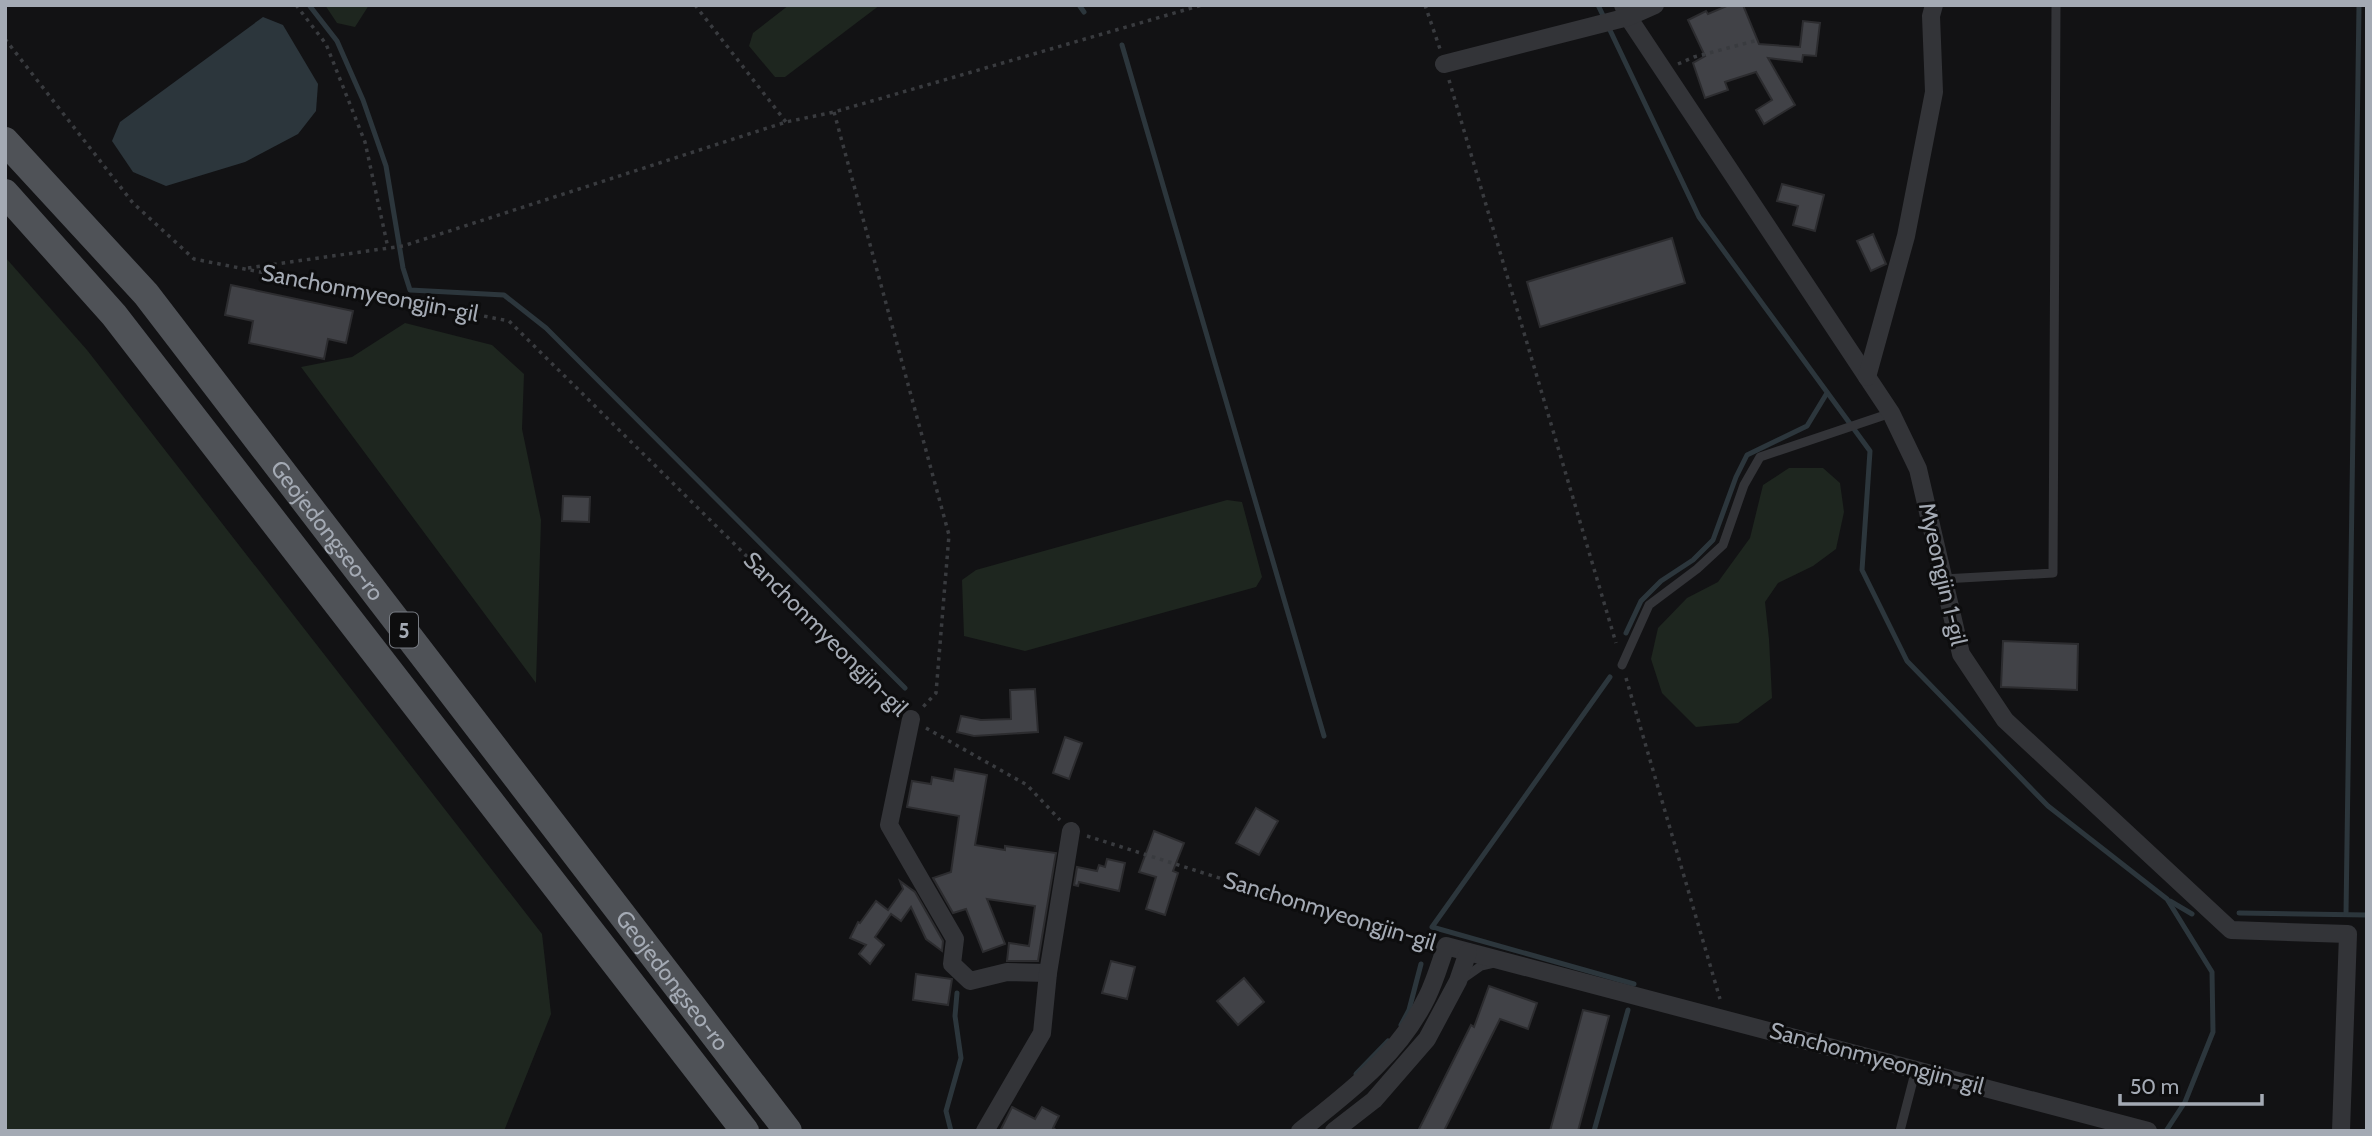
<svg xmlns="http://www.w3.org/2000/svg" width="2372" height="1136" viewBox="0 0 2372 1136" font-family="Cabin,sans-serif">
	<style>
		.green { fill: #1e261f }
		.water { fill: #2c363c }
		.lines { fill: none; stroke-linecap: round; stroke-linejoin: round }
		.stream { stroke: #2c363c; stroke-width: 5 }
		.building { fill: #414247; stroke: #2c2c2f; stroke-width: 2 }
		.path { stroke: #393b3f; stroke-width: 3.5; stroke-dasharray: 3.5 5; stroke-linecap: butt }
		.lane { stroke: #333438; stroke-width: 9 }
		.street { stroke: #333438; stroke-width: 18 }
		.primary { stroke: #4f5257; stroke-width: 28 }
		.labels { text-anchor: middle; dominant-baseline: central; stroke-width: 6; stroke-linejoin: round; paint-order: stroke }
		.shield { fill: #0d0d0e; stroke: #777b82; stroke-width: 2 }
		.shield-label { font-size: 21px; font-weight: bold; fill: #a4aab4 }
		.street-label { font-size: 23px; fill: #a4aab4; stroke: #0d0d0e }
	</style>
	<rect width="100%" height="100%" fill="#121214"/>
	<g class="green">
		<path d="M325,5H369L355,27L337,23Z"/>
		<path d="M789,5H880L785,77H775L749,46L753,33Z"/>
		<path d="M5,257L87,350L542,934L551,1014L504,1131H5Z"/>
		<path d="M405,323L492,345L524,374L522,429L541,520L536,683L301,367L352,357Z"/>
		<path d="M1789,468H1823L1840,483L1844,512L1836,549L1813,566L1778,583L1765,602L1769,639L1772,698L1738,723L1696,727L1662,693L1651,659L1658,628L1687,598L1718,582L1750,538L1763,485Z"/>
		<path d="M1227,500L1242,502L1262,577L1256,587L1025,651L964,636L962,580L976,570Z"/>
	</g>
	<path class="water" d="M263,17L283,25L318,84L316,111L298,134L245,162L166,186L133,172L112,141L120,122Z"/>
	<g class="lines">
		<g class="stream">
			<path d="M309,5L337,41L363,100L386,166L403,268L410,290L504,295L546,328L905,688"/>
			<path d="M1079,5L1084,12"/>
			<path d="M1598,5L1699,217L1870,451L1862,570L1907,661L2048,806L2167,899L2212,972L2213,1032L2185,1102L2166,1131"/>
			<path d="M1122,45L1324,736"/>
			<path d="M1626,633L1641,601L1661,581L1693,560L1713,540L1736,477L1747,455L1807,426L1827,393"/>
			<path d="M1610,677L1432,927L1634,984"/>
			<path d="M2170,901L2192,914"/>
			<path d="M2239,913L2367,915"/>
			<path d="M2346,914L2359,5"/>
			<path d="M1401,1025L1409,1010L1421,964"/>
			<path d="M1356,1074L1388,1041"/>
			<path d="M951,1131L946,1111L961,1058L955,1016L957,993"/>
			<path d="M1594,1131L1628,1010"/>
		</g>
	</g>
	<g class="building">
		<path d="M1729,5H1743L1759,44L1800,47L1803,21L1820,23L1816,56L1803,55L1802,62L1768,58L1795,105L1764,124L1756,110L1772,100L1756,72L1725,82L1728,90L1705,98L1693,63L1705,56L1688,20L1706,11L1708,14Z"/>
		<path d="M1782,184L1824,195L1815,231L1793,225L1798,206L1777,201Z"/>
		<path d="M1873,234L1886,264L1871,271L1857,241Z"/>
		<path d="M1672,238L1685,283L1540,327L1527,282Z"/>
		<path d="M231,285L353,311L346,343L328,339L324,359L249,343L253,321L225,315Z"/>
		<path d="M563,496L590,497L589,522L562,521Z"/>
		<path d="M2003,641L2078,644L2077,690L2001,687Z"/>
		<path d="M1035,689L1038,732L974,736L957,732L961,716L981,720L1011,719L1010,690Z"/>
		<path d="M1065,737L1082,743L1069,779L1053,773Z"/>
		<path d="M955,769L987,775L975,845L1005,850V846L1056,853L1038,961H1007L1009,943L1029,946L1035,906L987,899L1005,944L983,952L966,909L953,913L933,878L951,872L959,816L907,807L912,781L931,784L932,777L953,781Z"/>
		<path d="M1256,808L1278,821L1259,855L1236,843Z"/>
		<path d="M1154,831L1184,843L1173,871L1178,873L1165,915L1146,909L1156,877L1139,872Z"/>
		<path d="M1107,859L1125,863L1119,891L1079,882L1078,886L1074,885L1077,867L1097,871L1099,865L1105,867Z"/>
		<path d="M900,881L915,892L943,941L942,951L926,939L911,907L901,921L891,914L875,937L884,945L870,964L859,954L866,945L850,938L858,922L860,923L876,901L888,910L903,889Z"/>
		<path d="M1111,961L1135,967L1127,999L1102,993Z"/>
		<path d="M916,974L952,979L948,1005L913,1000Z"/>
		<path d="M1244,978L1264,1002L1238,1025L1217,1001Z"/>
		<path d="M1489,986L1537,1003L1528,1029L1500,1019L1444,1131H1418L1471,1025L1474,1027Z"/>
		<path d="M1583,1010L1609,1016L1578,1131H1550Z"/>
		<path d="M1012,1107L1035,1119L1042,1107L1059,1116L1053,1128L1058,1131H1000Z"/>
	</g>
	<g class="lines">
		<g class="path">
			<path d="M296,5L326,44L365,142L388,248"/>
			<path d="M695,5L786,122"/>
			<path d="M1425,5L1440,49"/>
			<path d="M5,39L133,203L194,259L509,321L898,706"/>
			<path d="M1678,64L1694,57L1758,40"/>
			<path d="M1449,80L1616,643"/>
			<path d="M834,112L949,535L936,693L922,708"/>
			<path d="M248,268L403,246L786,122L834,112L1202,5"/>
			<path d="M1626,678L1720,999"/>
			<path d="M926,728L1027,785L1060,820"/>
			<path d="M1087,836L1254,889L1431,942"/>
		</g>
		<g class="lane">
			<path d="M1943,579L2053,573L2056,5"/>
			<path d="M1622,665L1649,605L1697,569L1723,545L1744,485L1760,457L1891,413"/>
			<path d="M1461,980L1481,966L1494,963"/>
			<path d="M1900,1131L1916,1069"/>
		</g>
		<g class="street">
			<path d="M1623,5L1628,17L1891,413L1918,469L1961,654L2005,720L2231,930L2348,934L2341,1131"/>
			<path d="M1444,64L1628,17L1655,5"/>
			<path d="M1867,377L1906,236L1934,92L1931,16L1934,5"/>
			<path d="M911,719L889,825L955,939L952,964L970,981L1007,972L1048,973"/>
			<path d="M985,1131L1042,1033L1048,973L1071,831"/>
			<path d="M1300,1131C1349,1092 1399,1055 1427,997C1435,981 1440,963 1446,946L2148,1131"/>
			<path d="M1334,1131L1374,1100L1427,1039L1458,981L1468,952"/>
		</g>
		<g class="primary">
			<path id="s1" d="M5,141L146,294L788,1131"/>
			<path d="M5,193L114,315L745,1131"/>
		</g>
	</g>
	<g class="labels">
		<rect class="shield" x="390" y="612.5" width="28" height="35" rx="5"/>
		<g class="shield-label">
			<text x="404" y="630">5</text>
		</g>
		<g class="street-label">
			<text transform="translate(370 293) rotate(11)">Sanchonmyeongjin-gil</text>
			<text stroke="none"><textPath href="#s1" startOffset="506">Geojedongseo-ro</textPath></text>
			<text transform="translate(1943 574) rotate(77)">Myeongjin 1-gil</text>
			<text transform="translate(826 634) rotate(45)">Sanchonmyeongjin-gil</text>
			<text transform="translate(1330 911) rotate(17)">Sanchonmyeongjin-gil</text>
			<text stroke="none"><textPath href="#s1" startOffset="1073">Geojedongseo-ro</textPath></text>
			<text transform="translate(1877 1058) rotate(15)">Sanchonmyeongjin-gil</text>
		</g>
	</g>
	<rect width="2372" height="1136" fill="none" stroke="#a4aab4" stroke-width="14"/>
	<path d="M2120 1094v10h142v-10" fill="none" stroke="#a4aab4" stroke-width="3.5"/>
	<text x="2130" y="1094" font-size="21" fill="#a4aab4" stroke="#0d0d0e" stroke-width="5" paint-order="stroke">50 m</text>
</svg>
